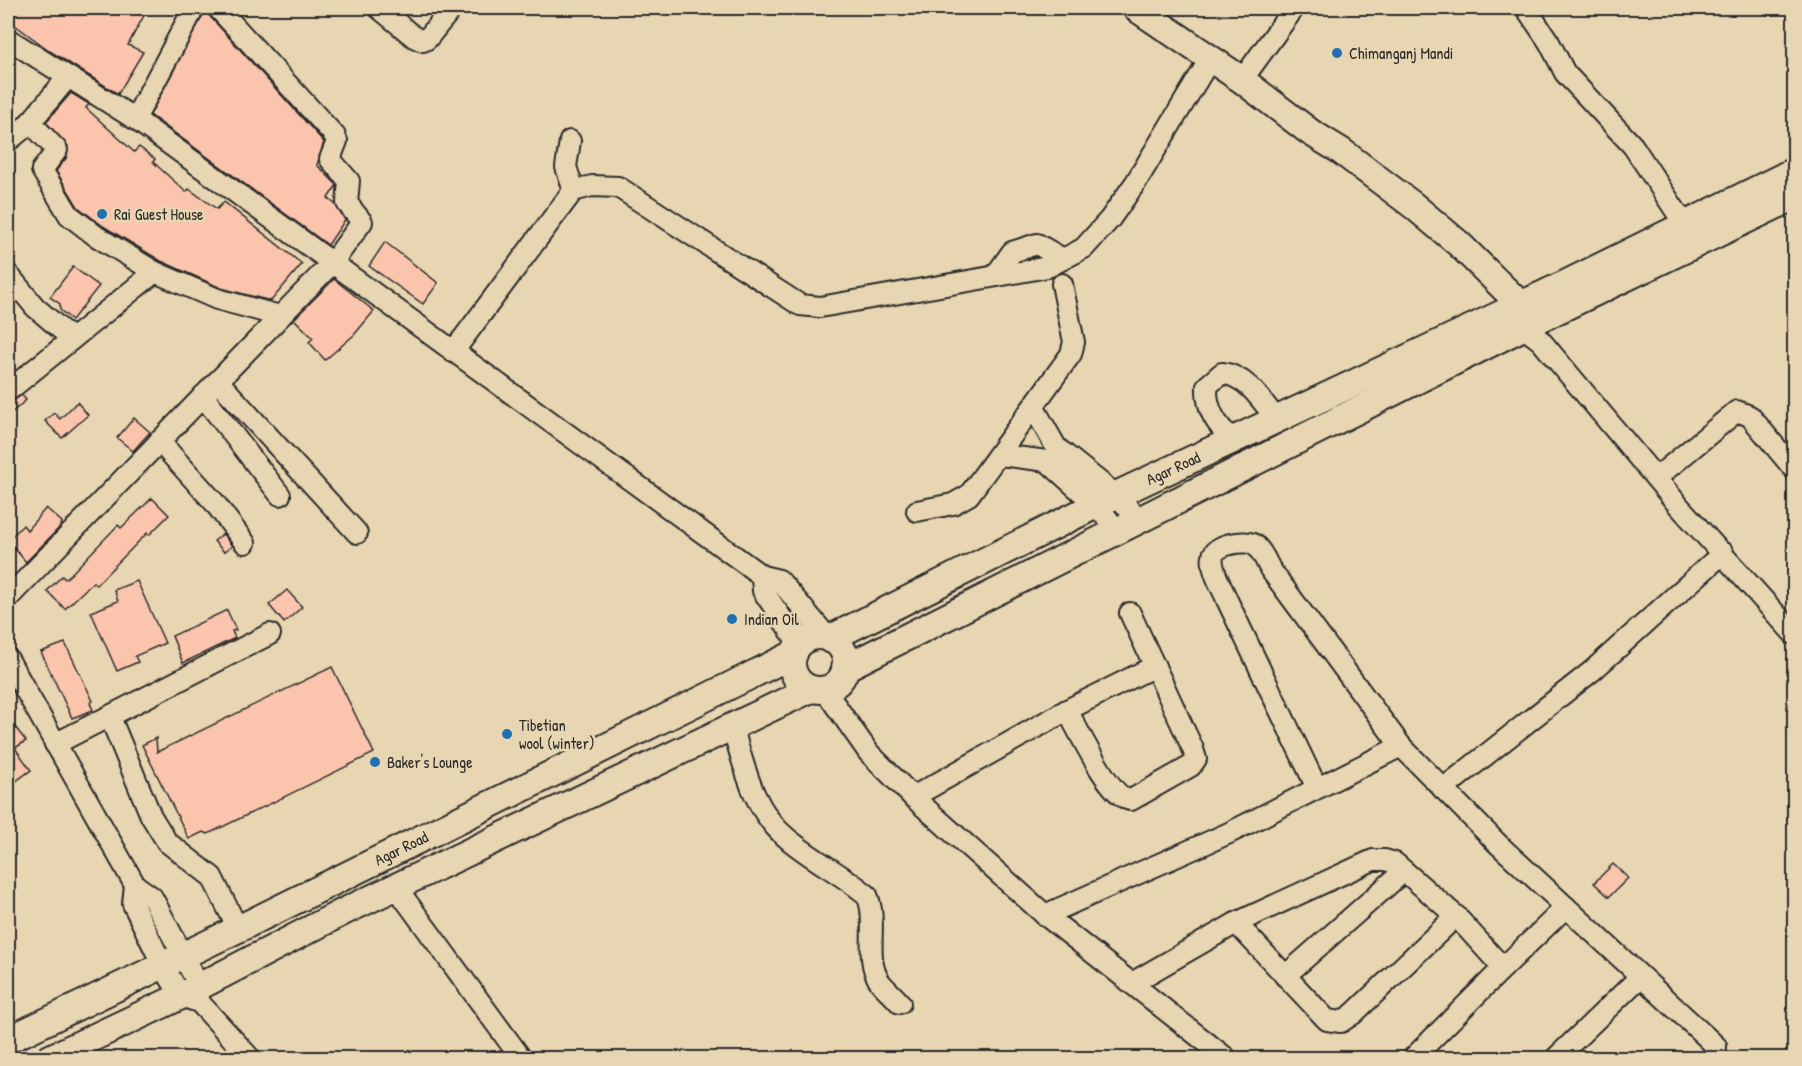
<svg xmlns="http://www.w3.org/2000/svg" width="1802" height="1066" viewBox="0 0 1802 1066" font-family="'Patrick Hand',sans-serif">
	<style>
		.building { fill: #fbc4ad; stroke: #2b2b2b; stroke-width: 1.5 }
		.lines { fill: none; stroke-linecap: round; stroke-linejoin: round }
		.minor-casing { stroke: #2b2b2b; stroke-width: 24 }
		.major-casing { stroke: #2b2b2b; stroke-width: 30 }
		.minor { stroke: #e8d6b3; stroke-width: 20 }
		.major { stroke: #e8d6b3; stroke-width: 26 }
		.poi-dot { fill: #1f6fb2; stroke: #e8d6b3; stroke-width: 2 }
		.labels { text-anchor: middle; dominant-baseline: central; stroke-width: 5; stroke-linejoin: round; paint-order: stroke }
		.poi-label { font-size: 16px; fill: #2b2b2b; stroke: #e8d6b3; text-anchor: start }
		.street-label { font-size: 16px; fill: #2b2b2b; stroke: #e8d6b3 }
	</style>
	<rect width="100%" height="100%" fill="#e8d6b3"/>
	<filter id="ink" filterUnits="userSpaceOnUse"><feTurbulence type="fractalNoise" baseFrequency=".0167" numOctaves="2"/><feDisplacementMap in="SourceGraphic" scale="12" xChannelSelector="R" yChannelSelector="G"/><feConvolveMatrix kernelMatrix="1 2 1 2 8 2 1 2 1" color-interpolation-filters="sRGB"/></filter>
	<g filter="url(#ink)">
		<g class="building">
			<path d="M8,8H148L128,45L143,52L118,94L53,53L8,20Z"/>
			<path d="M205,11L324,142L317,165L337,185L328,198L336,205L345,220L328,245L150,115Z"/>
			<path d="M71,93L89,104L86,108L134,152L139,147L155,159L153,162L186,192L189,189L217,209L224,202L302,264L271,301L221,288L161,261L103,226L78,207L56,171L67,157L68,146L46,122Z"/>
			<path d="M385,242L438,283L423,304L369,266Z"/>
			<path d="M73,267L99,286L72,320L60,310V304L50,297Z"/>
			<path d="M334,279L374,311L354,335L325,360L309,342L313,338L294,319Z"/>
			<path d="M22,395L26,400L8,416V403Z"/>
			<path d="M77,402L88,415L62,438L45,421L54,413L60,419Z"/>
			<path d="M134,418L150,432L133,451L117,438Z"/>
			<path d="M152,498L169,515L149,535L147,533L96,585L93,582L65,609L47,591L62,576L65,579L71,574L118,525L121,528Z"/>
			<path d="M46,508L62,522L61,526L26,562L8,540L23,525L27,530Z"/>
			<path d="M223,534L232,546L224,552L214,541Z"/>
			<path d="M137,581L165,643L135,656L138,662L117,671L91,612L118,601L114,590Z"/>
			<path d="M287,590L302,607L284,623L269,605Z"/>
			<path d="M227,610L236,630L232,631L235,638L183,663L172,636Z"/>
			<path d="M65,643L93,701L90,703L93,710L72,718L41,652Z"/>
			<path d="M332,667L374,753L208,834L203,832L189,839L142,745L156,738L157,752Z"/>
			<path d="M15,727L26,741L15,748L31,770L8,787V732Z"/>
			<path d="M1613,864L1628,878L1609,897L1594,883Z"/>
		</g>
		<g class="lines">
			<defs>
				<g id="minor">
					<path d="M379,8L414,37L423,41L427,39L452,8"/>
					<path d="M1526,8L1549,42L1565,73L1633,146L1685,225"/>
					<path d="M8,39L135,119L762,576"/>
					<path d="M1242,80L1294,8"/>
					<path d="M135,119L194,8"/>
					<path d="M30,122L57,150L42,170L69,215L96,236L155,272"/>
					<path d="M8,141L29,124L68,77"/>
					<path d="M570,141L566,167L574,191"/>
					<path d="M8,274L35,307L72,339"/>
					<path d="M995,276L1012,252L1037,244L1063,259"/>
					<path d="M1523,327L1541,341L1679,506L1794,634"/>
					<path d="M453,352L573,191L592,186L618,187L800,305L820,307L1048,267L1084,248L1110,219L1136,182L1210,59"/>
					<path d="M218,381L357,533"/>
					<path d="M8,391L155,272L217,299L280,316"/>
					<path d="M203,396L280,495"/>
					<path d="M1034,408L1056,447L1116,495L1139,519"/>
					<path d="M1233,440C1216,425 1206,409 1207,386L1222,373C1247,376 1262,401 1276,419"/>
					<path d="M159,441L214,502L245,543"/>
					<path d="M1000,455L1047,461L1096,505L1117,530"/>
					<path d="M1656,478L1737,411L1750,416L1794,469"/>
					<path d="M917,511L953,504L969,495L1071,354L1074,342L1062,284"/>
					<path d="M8,598L333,262L362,222L347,203L349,181L330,159L337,141L335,136L218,8"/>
					<path d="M800,645L763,591L762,576L779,580L829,639"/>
					<path d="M8,659L135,885"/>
					<path d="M824,689L869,753L913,797L1045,915L1226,1058"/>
					<path d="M1067,710C1078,729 1110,799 1131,800L1191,766L1196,759L1193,749L1130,613"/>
					<path d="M110,717L151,816L167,842L212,877L238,929"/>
					<path d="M732,725C744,766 753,811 788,839C813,860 842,874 867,895C879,922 863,958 880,982C886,989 894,996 900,1003"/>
					<path d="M55,744L270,634"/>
					<path d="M1317,788L1227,600C1222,587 1210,569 1213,556C1215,544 1246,539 1255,545C1262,551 1266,561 1270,569L1401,746"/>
					<path d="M1443,789L1592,671L1723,553"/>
					<path d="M913,797L1067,710L1155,666"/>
					<path d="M135,885L152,897L199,986V1002L181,996L163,966L133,904Z"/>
					<path d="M396,887L521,1058"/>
					<path d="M1045,915L1229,833L1401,746L1499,845L1716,1046V1051L1711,1058"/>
					<path d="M1236,923L1327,1020L1341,1022L1353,1014L1456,916"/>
					<path d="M1503,968L1566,907"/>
					<path d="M1285,976L1404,871"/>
					<path d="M1132,983L1236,923L1373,860H1385L1395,863L1456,916L1503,968L1413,1058"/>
					<path d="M199,1002L250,1058"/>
					<path d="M1556,1058L1640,977"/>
				</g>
				<g id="major">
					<path d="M1136,8L1242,80L1310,132L1341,151L1414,206L1459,244L1532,316"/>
					<circle cx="819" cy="663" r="27"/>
					<path d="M829,639L1116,495L1567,283L1794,171"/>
					<path d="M845,668L1523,327L1794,197"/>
					<path d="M8,1040L238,929L794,654"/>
					<path d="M50,1058L181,996L345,911L811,689"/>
				</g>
			</defs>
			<use href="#minor" class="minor-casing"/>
			<use href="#major" class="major-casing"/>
			<use href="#minor" class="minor"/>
			<use href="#major" class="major"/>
		</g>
	</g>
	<g class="poi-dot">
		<circle cx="1337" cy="53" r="6"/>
		<circle cx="102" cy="214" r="6"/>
		<circle cx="732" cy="619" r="6"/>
		<circle cx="507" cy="734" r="6"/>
		<circle cx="375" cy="762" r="6"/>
	</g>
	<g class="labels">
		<g class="poi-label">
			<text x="1349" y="53">Chimanganj Mandi</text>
			<text x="114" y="214">Rai Guest House</text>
			<text x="744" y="619">Indian Oil</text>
			<text x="519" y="725">Tibetian<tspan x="519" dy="18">wool (winter)</tspan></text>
			<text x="387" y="762">Baker's Lounge</text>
		</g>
		<g class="street-label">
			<text transform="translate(1173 468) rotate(-25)">Agar Road</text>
			<text transform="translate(401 848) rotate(-26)">Agar Road</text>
		</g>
	</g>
	<rect width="1802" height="1066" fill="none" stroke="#e8d6b3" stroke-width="30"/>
	<rect x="15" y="15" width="1772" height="1036" fill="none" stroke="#2b2b2b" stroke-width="2" filter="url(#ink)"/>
</svg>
